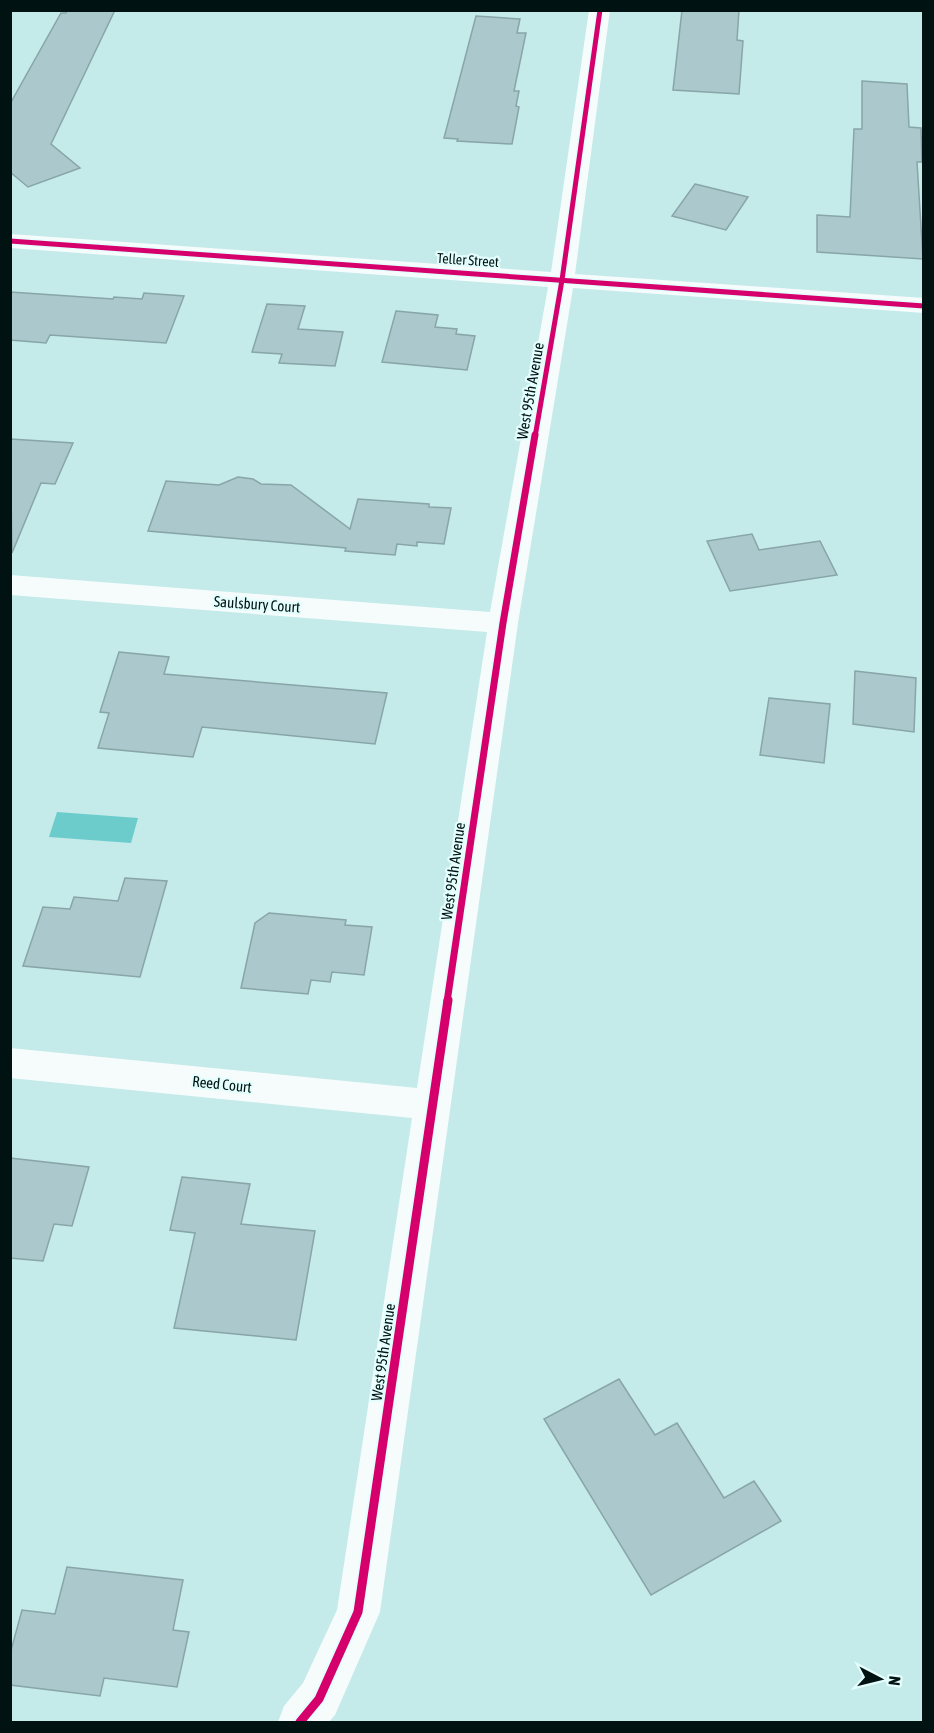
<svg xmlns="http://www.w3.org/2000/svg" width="934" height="1733" viewBox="0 0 934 1733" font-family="'Asap Condensed',sans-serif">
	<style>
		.water { fill: #6ccccc }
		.building { fill: #abc8cc; stroke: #88a5a8; stroke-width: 1.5 }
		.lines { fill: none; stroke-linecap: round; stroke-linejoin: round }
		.minor { fill: #f6fcfc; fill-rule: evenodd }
		.cycleway-far2-casing { stroke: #e4fefe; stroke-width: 8 }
		.cycleway-far1-casing { stroke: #e4fefe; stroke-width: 10 }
		.cycleway-casing { stroke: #e4fefe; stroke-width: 13 }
		.cycleway-far2 { stroke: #d6006c; stroke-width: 5 }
		.cycleway-far1 { stroke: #d6006c; stroke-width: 7 }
		.cycleway { stroke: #d6006c; stroke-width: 9 }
		.labels { text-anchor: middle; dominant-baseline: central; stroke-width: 4.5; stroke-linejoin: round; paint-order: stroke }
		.far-street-label { font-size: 14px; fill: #001212; stroke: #e4fefe }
		.street-label { font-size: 15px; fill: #001212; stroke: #e4fefe }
	</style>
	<rect width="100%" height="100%" fill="#c4eaea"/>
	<path class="water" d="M57,812L138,818L131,843L49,837Z"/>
	<g class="building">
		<path d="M67,10H115L51,144L80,168L28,187L10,172V104L61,13H66Z"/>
		<path d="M682,10H739L737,40L743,41L739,94L673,90Z"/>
		<path d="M476,16L520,19L517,33H526L514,91H519L516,106L519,107L512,144L457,141L458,139L444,138Z"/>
		<path d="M862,81L907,84L909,127L921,128L922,162H917L923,259L817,252V215L850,217L854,129H862Z"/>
		<path d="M695,184L748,197L726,230L672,216Z"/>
		<path d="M10,292L113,299L114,297L142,299L144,293L184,296L166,343L50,335L46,343L10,340Z"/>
		<path d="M267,304L305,306L298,329L343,332L335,366L279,363L282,354L252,352Z"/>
		<path d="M396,311L438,315L435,327L457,329L456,334L475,336L467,370L382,362Z"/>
		<path d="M10,439L73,443L55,484L41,483L12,553Z"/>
		<path d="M238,477L253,479L261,484L291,485L350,529L358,499L429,504V507L451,508L444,544L417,542V546L397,544L395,555L345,551L346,548L148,531L166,481L219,485Z"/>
		<path d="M752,534L759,550L820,541L837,575L730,591L707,541Z"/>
		<path d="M119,652L169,657L164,674L387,693L375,744L202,727L193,757L98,748L109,713L100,712Z"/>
		<path d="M855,671L916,678L914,732L853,724Z"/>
		<path d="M769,698L830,704L824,763L760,755Z"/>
		<path d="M125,878L167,881L140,977L23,966L43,907L70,909L74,897L118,901Z"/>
		<path d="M269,913L346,920L345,925L372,927L364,975L332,972L330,982L311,980L308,994L241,988L255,923Z"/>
		<path d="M10,1158L89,1167L72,1226L54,1224L43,1261L10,1258Z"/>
		<path d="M182,1177L250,1184L241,1224L315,1231L296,1340L174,1328L195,1233L170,1230Z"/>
		<path d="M619,1379L655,1435L677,1423L724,1498L754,1481L781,1521L651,1595L544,1419Z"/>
		<path d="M67,1567L183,1580L173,1630L189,1632L177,1687L104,1678L100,1696L10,1685V1654L22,1610L55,1614Z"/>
	</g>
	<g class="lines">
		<path class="minor" d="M589,10H610L575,274L924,298V313L573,288L518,623L380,1612L335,1715L329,1722H278L284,1706L303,1683L337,1610L412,1118L10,1078V1048L417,1088L487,632L10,595V575L490,612L548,287L10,248V234L551,272Z"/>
		<defs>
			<g id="cycleway-far2">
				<path d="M10,241L924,306"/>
				<path d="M535,437L562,280L600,10"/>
			</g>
			<path id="cycleway-far1" d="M447,1002L503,623L535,435"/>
			<path id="cycleway" d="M300,1722L319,1699L358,1612L448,1000"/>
		</defs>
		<use href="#cycleway-far2" class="cycleway-far2-casing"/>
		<use href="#cycleway-far1" class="cycleway-far1-casing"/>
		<use href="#cycleway" class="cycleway-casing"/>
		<use href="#cycleway-far2" class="cycleway-far2"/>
		<use href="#cycleway-far1" class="cycleway-far1"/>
		<use href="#cycleway" class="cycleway"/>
	</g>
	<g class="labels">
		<g class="far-street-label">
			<text transform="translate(468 260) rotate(4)">Teller Street</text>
		</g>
		<g class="street-label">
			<text transform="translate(530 391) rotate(-80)">West 95th Avenue</text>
			<text transform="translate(257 604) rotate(4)">Saulsbury Court</text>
			<text transform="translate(453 871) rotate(-82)">West 95th Avenue</text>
			<text transform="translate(222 1084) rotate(6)">Reed Court</text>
			<text transform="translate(383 1352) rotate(-82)">West 95th Avenue</text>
		</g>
	</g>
	<rect width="934" height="1733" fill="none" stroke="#001212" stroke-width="24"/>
	<g transform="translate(880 1679) rotate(97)" stroke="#e4fefe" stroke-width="4.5" paint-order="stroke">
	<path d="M0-4.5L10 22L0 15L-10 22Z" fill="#001212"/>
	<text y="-9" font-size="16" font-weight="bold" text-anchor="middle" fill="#001212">N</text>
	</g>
</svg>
